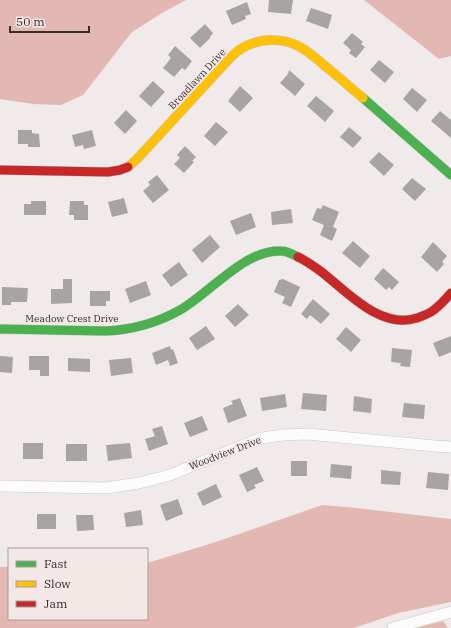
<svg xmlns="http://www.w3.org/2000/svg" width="451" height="628" viewBox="0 0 451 628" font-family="'IBM Plex Serif',serif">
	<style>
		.forest { fill: #e3b8b2 }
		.building { fill: #a8a4a3 }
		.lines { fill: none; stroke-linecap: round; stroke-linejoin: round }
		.street-casing { stroke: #ccc7c7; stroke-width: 12 }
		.fast-casing { stroke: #ccc7c7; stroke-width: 10 }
		.slow-casing { stroke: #ccc7c7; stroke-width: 10 }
		.jam-casing { stroke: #ccc7c7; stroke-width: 10 }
		.street { stroke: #fdfcfc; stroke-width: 11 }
		.fast { stroke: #4caf50; stroke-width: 9 }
		.slow { stroke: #ffc107; stroke-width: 9 }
		.jam { stroke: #c62828; stroke-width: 9 }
		.labels { text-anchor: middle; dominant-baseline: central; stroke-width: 4; stroke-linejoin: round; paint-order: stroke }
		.street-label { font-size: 10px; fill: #332f2e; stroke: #f4e8e6 }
	</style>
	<rect width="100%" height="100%" fill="#f0eaea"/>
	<g class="forest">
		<path d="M0,0H186L162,13L132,32L83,95L61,105L33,104L0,99Z"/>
		<path d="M364,0H451V56L439,59Z"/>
		<path d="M322,505L356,508L451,519V602L398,613L354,628H0V567H9V619H147V563L216,542Z"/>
		<path d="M443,621L448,628H416Z"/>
	</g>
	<g class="building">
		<path d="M269,0H293L291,14L268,12Z"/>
		<path d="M247,2L251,14L245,16L246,19L232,25L226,11Z"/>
		<path d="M311,8L332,15L328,29L306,21Z"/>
		<path d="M205,24L213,33L210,37V38L200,48L190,38Z"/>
		<path d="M352,33L363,42L361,44L365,47L356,58L349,53L351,50L343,43Z"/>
		<path d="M175,46L192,61L185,70L182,68L174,77L163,68L171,58L168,55Z"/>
		<path d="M379,60L394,72L385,83L370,70Z"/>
		<path d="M289,70L305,84L295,96L280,83L288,74Z"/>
		<path d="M153,81L165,92L151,107L139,96Z"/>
		<path d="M240,86L253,98L240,112L228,101Z"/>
		<path d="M412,88L427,100L417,112L403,99Z"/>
		<path d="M316,96L334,111L325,122L307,106Z"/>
		<path d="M126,110L137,121L125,134L114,123Z"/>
		<path d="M440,111L451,120V138L431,121Z"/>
		<path d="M216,122L228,132L215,146L204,136Z"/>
		<path d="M349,127L362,138L353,148L340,137Z"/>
		<path d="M18,130H32V133L39,134L40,147H28V144H18Z"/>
		<path d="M92,130L96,146L84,149L83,145L75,147L72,135Z"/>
		<path d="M185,146L196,157L192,161L194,162L184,173L174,164L180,158L177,155Z"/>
		<path d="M379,152L394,165L384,176L369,162Z"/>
		<path d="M157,175L169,190L153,203L143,191L150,185L148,182Z"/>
		<path d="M412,178L426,189L415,201L402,189Z"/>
		<path d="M124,198L128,213L112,217L108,202Z"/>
		<path d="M31,201H46V215H24V204H31Z"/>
		<path d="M70,201H84V205H88V220H74V215H69Z"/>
		<path d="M323,205L339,212L333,227L337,229L332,241L320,235L324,225L312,220L317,208L321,209Z"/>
		<path d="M291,209L293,223L272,225L271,212Z"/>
		<path d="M251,213L256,227L236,235L230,221Z"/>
		<path d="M210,235L220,247L202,263L192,250Z"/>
		<path d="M353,241L370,256L360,268L342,253Z"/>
		<path d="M433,242L447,256L442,262L444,264L437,272L421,257Z"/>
		<path d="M179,262L188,275L171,287L162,275Z"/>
		<path d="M383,268L399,282L392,290L389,287L386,290L374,279Z"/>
		<path d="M63,279H72V303L51,304V289H63Z"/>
		<path d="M283,279L300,287L291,307L282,303L285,297L274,292L279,280Z"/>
		<path d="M146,281L151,295L130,303L125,289Z"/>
		<path d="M2,287L28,288L27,302H11V305H2Z"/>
		<path d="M90,291H110V301H106V306H90Z"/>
		<path d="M313,299L330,314L321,324L310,315L307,319L301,314Z"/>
		<path d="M238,304L249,315L235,327L225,316Z"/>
		<path d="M206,326L215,339L197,350L189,338Z"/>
		<path d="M346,327L361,340L351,352L336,339Z"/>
		<path d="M451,336V352L439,357L433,343Z"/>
		<path d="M170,346L171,350L173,349L178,363L170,366L168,360L156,365L152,353Z"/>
		<path d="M392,348L412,350L410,367L400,366L401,363L391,362Z"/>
		<path d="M0,356L13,357L12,373L0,372Z"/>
		<path d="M29,356H49V376H40V370H29Z"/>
		<path d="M68,358L90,359V372L68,371Z"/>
		<path d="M131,358L133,373L111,376L109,360Z"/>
		<path d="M303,393L327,395L326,411L301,409Z"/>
		<path d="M285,394L287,407L262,411L260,398Z"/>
		<path d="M354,396L372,399L371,413L353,411Z"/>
		<path d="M240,398L247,416L228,423L223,408L233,404L231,401Z"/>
		<path d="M404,403L425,405L424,419L402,417Z"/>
		<path d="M202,416L208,430L190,437L184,423Z"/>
		<path d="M162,426L168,444L149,451L145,439L155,436L152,429Z"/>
		<rect x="23" y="443" width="20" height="16"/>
		<path d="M130,443L132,458L108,461L106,445Z"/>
		<rect x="66" y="444" width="21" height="17"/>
		<rect x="291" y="461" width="16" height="15"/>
		<path d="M331,464L352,466L351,479L330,477Z"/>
		<path d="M257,467L264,481L254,485L256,488L247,492L239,475Z"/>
		<path d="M381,470L401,472L400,485L381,484Z"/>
		<path d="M428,472L449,474L448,490L426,488Z"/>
		<path d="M216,484L222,497L203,506L197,493Z"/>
		<path d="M178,499L183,514L166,521L160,505Z"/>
		<path d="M141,510L143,525L126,527L124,513Z"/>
		<rect x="37" y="514" width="19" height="15"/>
		<path d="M76,515H93L94,530L77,531Z"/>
	</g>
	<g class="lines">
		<defs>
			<g id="street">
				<path d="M0,486L106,488L139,483L170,475L241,446L262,438L283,435L307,434L435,446L451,447"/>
				<path d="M393,628L451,612"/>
			</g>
			<g id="fast">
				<path d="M363,98L451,175"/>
				<path d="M0,329L105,331C131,330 157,323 180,310C210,293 245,249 281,251C287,251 292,254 298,257"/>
			</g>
			<path id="slow" d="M128,167L137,159L229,59C234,54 239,49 246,46C262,38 285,38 300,47C311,53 320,62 330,70C341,79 352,89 363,98"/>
			<g id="jam">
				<path d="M0,170L108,172L120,170L128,167"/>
				<path d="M298,257C305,260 312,265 319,270C346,290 379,330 417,318C422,316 426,315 431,312C439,307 445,300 451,293"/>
			</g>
		</defs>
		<use href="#street" class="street-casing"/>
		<use href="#fast" class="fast-casing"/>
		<use href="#slow" class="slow-casing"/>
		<use href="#jam" class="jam-casing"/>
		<use href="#street" class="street"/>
		<use href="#fast" class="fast"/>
		<use href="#slow" class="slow"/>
		<use href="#jam" class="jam"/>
	</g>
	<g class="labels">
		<g class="street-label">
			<text transform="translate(197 79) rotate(-47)">Broadlawn Drive</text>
			<text x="72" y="318">Meadow Crest Drive</text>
			<text transform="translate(225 453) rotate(-21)">Woodview Drive</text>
		</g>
	</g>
	<rect x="8" y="548" width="140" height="72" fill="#f4e8e6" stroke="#a79e9c"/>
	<rect x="16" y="561" width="20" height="6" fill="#4caf50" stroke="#a79e9c"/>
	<text x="44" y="568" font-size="12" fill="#332f2e">Fast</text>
	<rect x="16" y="581" width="20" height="6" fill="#ffc107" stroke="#a79e9c"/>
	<text x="44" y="588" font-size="12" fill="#332f2e">Slow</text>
	<rect x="16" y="601" width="20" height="6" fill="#c62828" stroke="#a79e9c"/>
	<text x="44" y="608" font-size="12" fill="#332f2e">Jam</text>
	<path d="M10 26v6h79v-6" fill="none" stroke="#332f2e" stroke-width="2"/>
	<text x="16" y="26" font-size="12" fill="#332f2e" stroke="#f4e8e6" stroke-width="3" paint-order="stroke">50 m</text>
</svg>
